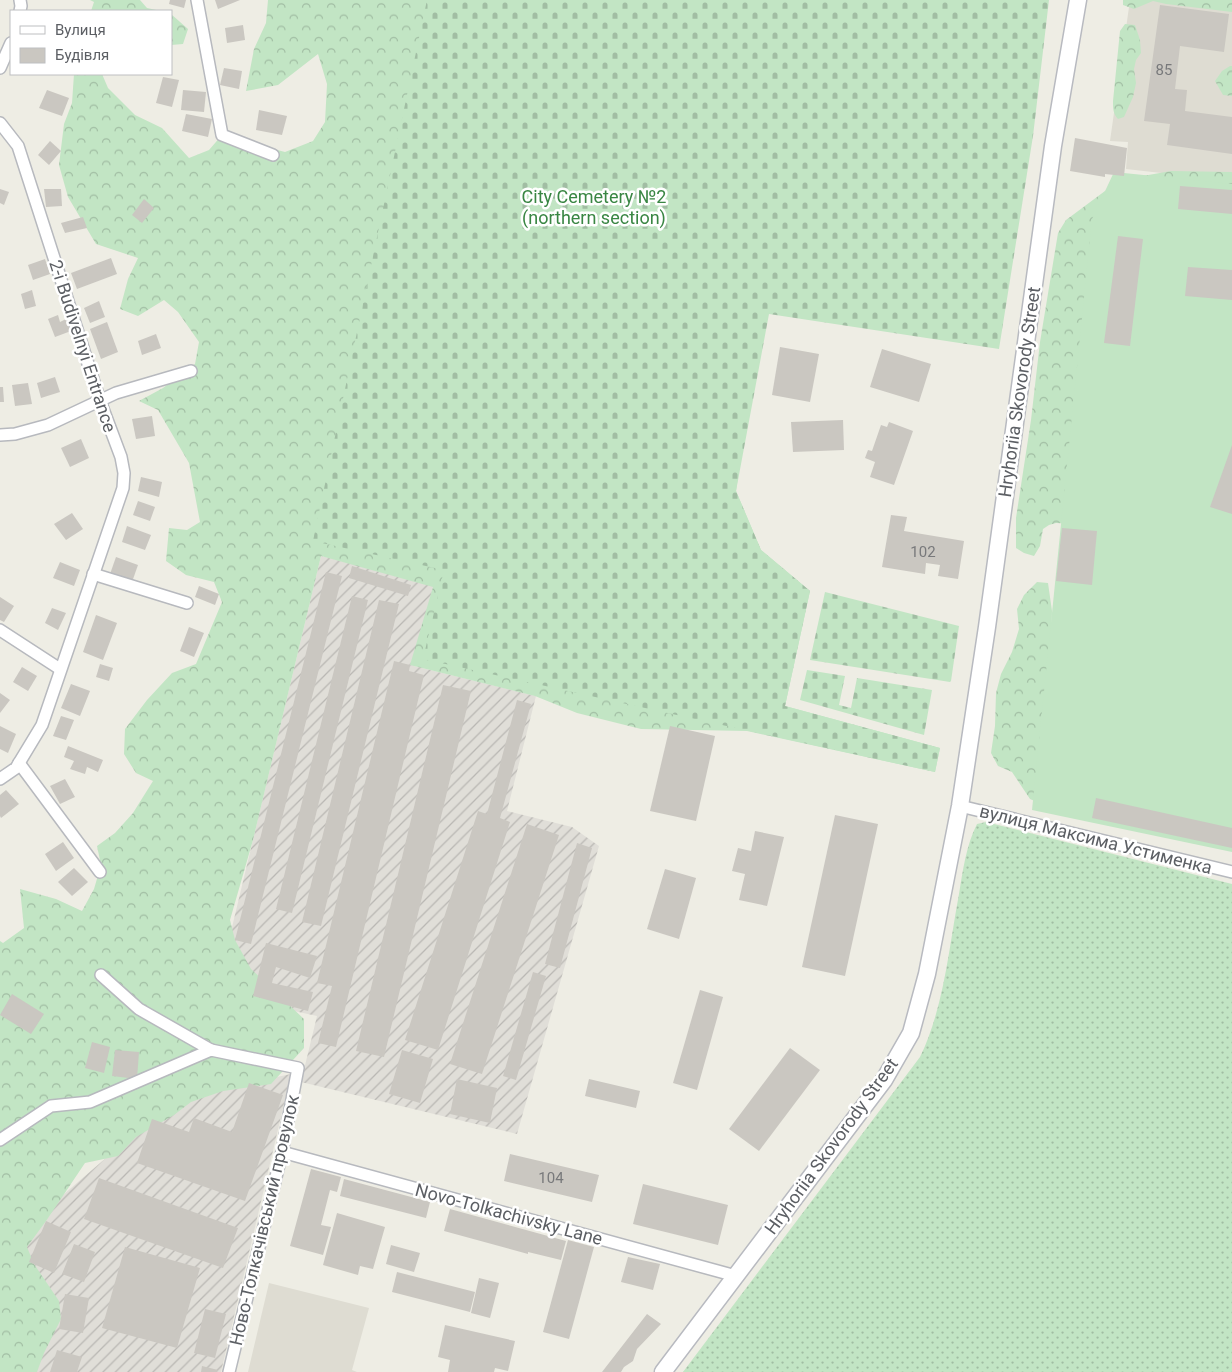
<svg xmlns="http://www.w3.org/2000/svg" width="1232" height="1372" viewBox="0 0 1232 1372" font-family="Roboto,sans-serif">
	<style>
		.industrial { fill: url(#industrial-furrows) }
		.education { fill: #dedcd2 }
		.grass { fill: url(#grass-dots) }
		.forest { fill: url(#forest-crowns) }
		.cemetery { fill: url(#cemetery-stones) }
		.pitch { fill: #c2e5c4 }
		.building { fill: #cac7c1 }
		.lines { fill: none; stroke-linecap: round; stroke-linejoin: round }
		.street-casing { stroke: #b7b9be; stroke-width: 14 }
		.secondary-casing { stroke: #b8bac0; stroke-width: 19 }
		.street { stroke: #fff; stroke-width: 11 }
		.secondary { stroke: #fff; stroke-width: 16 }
		.labels { text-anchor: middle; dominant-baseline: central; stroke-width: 5; stroke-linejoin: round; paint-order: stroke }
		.number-label { font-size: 15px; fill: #78797b }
		.park-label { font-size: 18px; fill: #398643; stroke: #fff }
		.street-label { font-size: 18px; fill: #5c5f64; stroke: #fff }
	</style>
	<defs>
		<pattern id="industrial-furrows" width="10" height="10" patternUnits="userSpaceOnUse" patternTransform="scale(1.25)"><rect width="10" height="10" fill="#e0ded8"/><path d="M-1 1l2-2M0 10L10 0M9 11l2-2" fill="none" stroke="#b9b7b3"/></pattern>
		<pattern id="grass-dots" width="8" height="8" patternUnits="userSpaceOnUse" patternTransform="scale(1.25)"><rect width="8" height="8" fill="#c2e5c4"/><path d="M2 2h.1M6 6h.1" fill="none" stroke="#a1bda3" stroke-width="1.8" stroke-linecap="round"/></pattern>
		<pattern id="forest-crowns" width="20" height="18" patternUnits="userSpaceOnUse" patternTransform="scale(1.25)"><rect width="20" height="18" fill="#c2e5c4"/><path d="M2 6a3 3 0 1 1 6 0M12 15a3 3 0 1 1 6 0" fill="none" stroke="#a1bda3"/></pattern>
		<pattern id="cemetery-stones" width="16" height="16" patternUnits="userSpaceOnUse" patternTransform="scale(1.25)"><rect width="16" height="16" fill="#c2e5c4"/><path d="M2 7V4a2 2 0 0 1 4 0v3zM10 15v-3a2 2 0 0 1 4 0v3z" fill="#a1bda3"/></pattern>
	</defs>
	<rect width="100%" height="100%" fill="#eeede4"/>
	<g class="industrial">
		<path d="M321,556L434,583L414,666L536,696L507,811L572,827L599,846L517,1134L301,1082L317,1016L216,994Z"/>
		<path d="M291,1074L221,1372H4L22,1230L176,1098Z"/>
	</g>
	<g class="education">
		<path d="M1130,0H1232V181L1126,169L1128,142L1110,141Z"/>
		<path d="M269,1283L369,1308L352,1370L357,1372H248Z"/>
	</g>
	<path class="grass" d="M986,822L1232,884V1372H683L920,1057C944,1008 949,947 959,894C963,870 966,846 977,824Z"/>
	<g class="forest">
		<path d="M90,0H140L147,8L161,11H91L94,2Z"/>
		<path d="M268,0H992L763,300L736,491L761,550L810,591L785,706L940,748L935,772L747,731L641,729L577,713L535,696L410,665L433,587L321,556L253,840L230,920L235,940L251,969L304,1019V1048L271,1084L223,1091L191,1102L174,1115L136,1137L118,1156L85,1163L46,1221L27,1247L34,1264L59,1301L61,1319L44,1353L37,1372H0V941L3,943L24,928L20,889L56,899L82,911L94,889L101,865L97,846L115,833L133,813L153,781L136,773L124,754L125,729L147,700L172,673L196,664L222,602L214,582L186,575L166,561L169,528L187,530L200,522L189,463L158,410L139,401L163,388L195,364L199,342L178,312L164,300L138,316L120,309L128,279L138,258L96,244L68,197L59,165L64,124L72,103L74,74H102L108,88L135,115L162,128L189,158L209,150L222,135L285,152L313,141L325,122L327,84L318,54L278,85L246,91L254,49L266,23Z"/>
		<path d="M1123,0H1232V12L1166,4L1153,1L1134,9L1123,5Z"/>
		<path d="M171,14L188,29L183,44L171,45Z"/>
		<path d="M1125,24L1135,25L1140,40L1141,53L1136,60L1134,69L1136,83L1133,97L1124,117L1118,119C1113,114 1113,108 1113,101L1120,31Z"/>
		<path d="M1230,66H1232V96L1223,95L1215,81L1222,71Z"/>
		<path d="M1171,171L1232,172V197L1077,524L1056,523L1049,525L1043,529L1040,546L1034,556L1024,553L1016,548V518L1031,420L1040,342L1058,233L1066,220L1105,191L1137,177Z"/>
		<path d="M1037,582L1048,583L1052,611L1046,806L1030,799L1012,772L998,766L991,753L995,726L996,693L1001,674L1012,652L1019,629L1017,609L1024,595Z"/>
	</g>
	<g class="cemetery">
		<path d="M427,0H1049L1033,136L999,349L769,314L736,491L761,550L810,591L785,706L940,748L935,772L423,659L444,570L313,541Z"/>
		<path d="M825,592L959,626L951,681L950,682L810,660Z"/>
		<path d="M807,670L845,676L839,705L851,708L857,678L932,690L924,735L800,700Z"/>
	</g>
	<path class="pitch" d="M1114,172L1232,184V852L1032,810L1092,219Z"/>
	<g class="building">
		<path d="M170,0H186L184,8L169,4Z"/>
		<path d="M215,0H240L218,9Z"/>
		<path d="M1160,5L1229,14L1224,52L1180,46L1175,89L1187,90L1185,111L1232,117V154L1167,145L1170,124L1144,121Z"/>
		<path d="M243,25L245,40L227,43L225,28Z"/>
		<path d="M224,68L242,71L239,89L220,85Z"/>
		<path d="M163,77L179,80L172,107L156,103Z"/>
		<path d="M47,90L69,98L62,116L39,108Z"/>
		<path d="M183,90L206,92L204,112L181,110Z"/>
		<path d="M259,110L287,116L282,135L256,130Z"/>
		<path d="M186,114L212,119L208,137L182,131Z"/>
		<path d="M1075,138L1127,148L1124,176L1105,174V177L1070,171Z"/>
		<path d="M50,141L61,151L49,165L38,155Z"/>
		<path d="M1180,186L1232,190V214L1178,209Z"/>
		<path d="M0,189L9,192L4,205L0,203Z"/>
		<path d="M44,189H61L62,206L46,207Z"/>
		<path d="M144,199L154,208L142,223L132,215Z"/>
		<path d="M83,217L87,228L65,233L61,223Z"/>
		<path d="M1118,236L1143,239L1130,346L1104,343Z"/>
		<path d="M111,258L117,274L77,289L71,273Z"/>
		<path d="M45,259L50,274L33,280L28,265Z"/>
		<path d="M1188,267L1232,270V300L1185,296Z"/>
		<path d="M32,290L36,306L25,309L21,294Z"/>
		<path d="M99,301L105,317L90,323L84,308Z"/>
		<path d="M58,315L60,322L66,319L71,331L55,337L48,319Z"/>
		<path d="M107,322L118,352L101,359L90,329Z"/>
		<path d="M156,334L161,348L142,355L138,341Z"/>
		<path d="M780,347L819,354L810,402L772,395Z"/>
		<path d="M882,349L931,364L919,402L870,387Z"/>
		<path d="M55,377L60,392L41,398L37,383Z"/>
		<path d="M28,383L32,404L15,406L12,385Z"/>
		<path d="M0,387H3L4,402H0Z"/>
		<path d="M152,416L155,436L136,439L132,419Z"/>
		<path d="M843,420L844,450L793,452L791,422Z"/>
		<path d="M889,422L913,431L894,485L870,477L875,462L865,458L868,450L872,451L881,425L887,427Z"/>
		<path d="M81,439L89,458L70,467L61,448Z"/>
		<path d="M1232,445V514L1210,507Z"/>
		<path d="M141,477L162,482L159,497L138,491Z"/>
		<path d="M138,501L155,507L150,521L133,515Z"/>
		<path d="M72,513L83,529L66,540L54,524Z"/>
		<path d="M891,515L907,517L904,531L964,541L958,579L938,576L940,565L926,563L925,574L882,567Z"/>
		<path d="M127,526L151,535L145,550L122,542Z"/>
		<path d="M1062,528L1097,531L1092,585L1056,581Z"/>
		<path d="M116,557L138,565L132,582L110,574Z"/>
		<path d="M60,562L80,570L74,586L53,578Z"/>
		<path d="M352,566L411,585L408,596L349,578Z"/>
		<path d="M326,572L342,576L251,944L235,940Z"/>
		<path d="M199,586L219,594L215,605L195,597Z"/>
		<path d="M352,596L368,600L292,913L276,909Z"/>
		<path d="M0,597L14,606L4,622L0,620Z"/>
		<path d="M379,600L399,604L321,926L302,922Z"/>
		<path d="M52,608L66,613L58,630L45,623Z"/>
		<path d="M96,615L117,623L103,660L83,652Z"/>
		<path d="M189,627L204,633L194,657L180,651Z"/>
		<path d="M394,661L410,665L409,671L424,675L336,1047L318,1043L332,986L317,983Z"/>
		<path d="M100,664L113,668L109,681L96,677Z"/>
		<path d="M22,667L37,676L28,691L13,682Z"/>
		<path d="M71,684L90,691L80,716L61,708Z"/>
		<path d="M443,685L471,691L384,1057L356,1051Z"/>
		<path d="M0,693L10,700L0,713Z"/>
		<path d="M517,700L531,704L500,818L510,822L438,1050L405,1040L478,811L487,814Z"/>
		<path d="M61,716L74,720L66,740L53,736Z"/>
		<path d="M0,726L16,734L8,753L0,749Z"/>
		<path d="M670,726L715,736L696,821L650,811Z"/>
		<path d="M68,746L103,760L98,772L87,767L85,774L70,769L74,761L64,757Z"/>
		<path d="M65,779L75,797L60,804L50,786Z"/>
		<path d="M6,790L19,804L1,818L0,816V795Z"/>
		<path d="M1096,798L1232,828V848L1092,818Z"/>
		<path d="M835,815L878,824L845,976L802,967Z"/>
		<path d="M527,824L559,835L482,1074L450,1064Z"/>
		<path d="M755,831L784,837L767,906L739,900L745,874L732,871L738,848L751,851Z"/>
		<path d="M63,842L74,858L56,871L45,854Z"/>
		<path d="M577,843L592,848L560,968L545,964Z"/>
		<path d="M74,868L88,882L72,896L58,882Z"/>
		<path d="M665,869L696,878L679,939L647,929Z"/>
		<path d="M266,943L317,956L310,978L276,967L272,983L313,992L308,1011L253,996Z"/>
		<path d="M533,972L546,976L516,1080L503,1076Z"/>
		<path d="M700,990L723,997L697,1090L673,1083Z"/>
		<path d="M12,994L44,1014L31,1034L0,1015Z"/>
		<path d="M92,1042L110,1047L104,1073L85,1068Z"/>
		<path d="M790,1048L820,1070L759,1151L729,1129Z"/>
		<path d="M115,1050L139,1052L137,1079L112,1076Z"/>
		<path d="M402,1050L433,1059L420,1103L389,1094Z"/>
		<path d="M457,1079L497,1088L490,1123L450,1114Z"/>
		<path d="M589,1079L640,1091L636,1108L585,1096Z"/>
		<path d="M249,1083L283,1095L245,1201L137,1163L152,1119L189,1132L194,1118L232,1132Z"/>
		<path d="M510,1154L599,1175L592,1202L504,1181Z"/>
		<path d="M311,1169L341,1177L337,1192L330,1190L321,1225L331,1227L323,1255L290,1246Z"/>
		<path d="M99,1178L238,1228L223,1268L84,1219Z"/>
		<path d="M344,1179L430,1202L426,1218L340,1196Z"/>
		<path d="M643,1184L728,1205L718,1245L633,1224Z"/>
		<path d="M450,1209L566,1241L561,1260L528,1252V1254L444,1231Z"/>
		<path d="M337,1213L385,1227L373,1269L360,1266L358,1275L323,1265Z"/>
		<path d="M46,1221L71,1232L54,1273L29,1262Z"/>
		<path d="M568,1240L594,1247L569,1339L543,1332Z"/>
		<path d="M74,1244L95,1252L84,1282L62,1274Z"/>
		<path d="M391,1245L420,1253L414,1272L386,1264Z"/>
		<path d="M125,1247L200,1268L177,1348L102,1328Z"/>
		<path d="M628,1257L660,1264L653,1290L621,1282Z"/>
		<path d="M397,1272L475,1292L470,1312L392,1292Z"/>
		<path d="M479,1278L499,1283L490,1318L471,1313Z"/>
		<path d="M65,1294L89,1298L83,1333L59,1329Z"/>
		<path d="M205,1309L226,1314L215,1358L194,1353Z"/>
		<path d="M647,1314L661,1324L637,1349L633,1361L624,1367L621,1372H602Z"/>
		<path d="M445,1325L515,1341L508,1371L495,1368L494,1372H448L450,1360L438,1357Z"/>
		<path d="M57,1350L82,1357L77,1372H50Z"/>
		<path d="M202,1366L218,1370L217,1372H201Z"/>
	</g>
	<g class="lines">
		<defs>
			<g id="street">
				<path d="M20,0L21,6L20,11"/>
				<path d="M197,0L222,135L273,155"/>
				<path d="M0,68L11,43"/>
				<path d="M0,123L18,146L100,401L121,457L124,473L123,488L42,725L16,768L0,779"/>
				<path d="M0,435L15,434L48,425L116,393L191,371"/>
				<path d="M93,574L187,603"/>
				<path d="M0,630L60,669"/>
				<path d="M19,763L100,872"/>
				<path d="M960,806L1232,872"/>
				<path d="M101,975L139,1009L211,1050"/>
				<path d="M0,1140L51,1106L90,1102L211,1050L298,1068L282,1152L229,1372"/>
				<path d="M282,1152L736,1276"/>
			</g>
			<path id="secondary" d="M663,1372L884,1080L911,1033L927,974L960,806L987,627L1053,146L1078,0"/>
		</defs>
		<use href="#street" class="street-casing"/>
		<use href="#secondary" class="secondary-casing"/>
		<use href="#street" class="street"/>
		<use href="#secondary" class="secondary"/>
	</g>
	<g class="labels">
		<g class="number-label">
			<text x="1164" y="70">85</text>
			<text x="923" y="552">102</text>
			<text x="551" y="1178">104</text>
		</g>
		<g class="park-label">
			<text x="594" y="196">City Cemetery №2<tspan x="594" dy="21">(northern section)</tspan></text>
		</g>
		<g class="street-label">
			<text transform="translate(83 346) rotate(72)">2-i Budivelnyi Entrance</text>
			<text transform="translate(1019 392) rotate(-82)">Hryhoriia Skovorody Street</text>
			<text transform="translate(1096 839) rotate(14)">вулиця Максима Устименка</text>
			<text transform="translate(831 1146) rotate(-54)">Hryhoriia Skovorody Street</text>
			<text transform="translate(509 1214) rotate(15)">Novo-Tolkachivsky Lane</text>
			<text transform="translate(264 1220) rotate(-77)">Ново-Толкачівський провулок</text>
		</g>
	</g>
	<rect x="10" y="10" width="162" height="65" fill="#ffffff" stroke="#bebfc1"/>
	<rect x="20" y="26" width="25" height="8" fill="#ffffff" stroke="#bebfc1"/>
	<text x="55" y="35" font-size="15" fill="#5c5f64">Вулиця</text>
	<rect x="20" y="48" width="25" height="15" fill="#cac7c1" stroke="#bebfc1"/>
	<text x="55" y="60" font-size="15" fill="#5c5f64">Будівля</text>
</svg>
